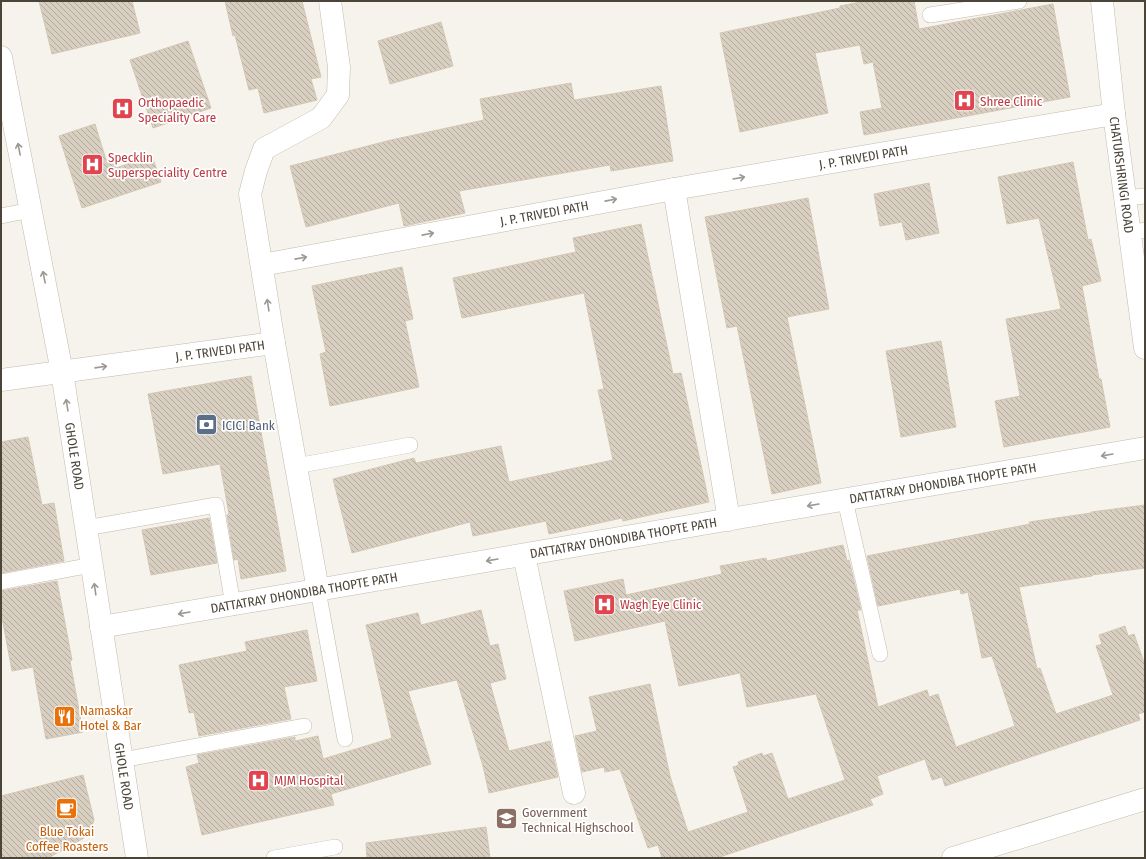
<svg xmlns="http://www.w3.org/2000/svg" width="1146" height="859" viewBox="0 0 1146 859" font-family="'Fira Sans Condensed',sans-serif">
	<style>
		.building { fill: url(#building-back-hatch); stroke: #d3c7b4 }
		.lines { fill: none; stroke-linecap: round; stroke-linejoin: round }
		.service-casing { stroke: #c2bbae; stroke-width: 16 }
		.minor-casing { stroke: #c2bbae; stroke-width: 23 }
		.tertiary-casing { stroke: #c2bbae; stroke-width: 23 }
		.service { stroke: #fff; stroke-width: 15 }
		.minor { stroke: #fff; stroke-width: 22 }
		.tertiary { stroke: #fff; stroke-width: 22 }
		.oneway { stroke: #9c9892 }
		.labels { text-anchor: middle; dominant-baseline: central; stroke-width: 3.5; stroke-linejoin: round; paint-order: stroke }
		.health-label { font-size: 13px; fill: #be3a42; stroke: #fff; text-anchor: start }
		.street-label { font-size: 13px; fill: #4b4439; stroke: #fff }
		.service-label { font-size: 13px; fill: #4e5e75; stroke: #fff; text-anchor: start }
		.food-label { font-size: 13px; fill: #c56008; stroke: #fff; text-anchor: start }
		.education-label { font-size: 13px; fill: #785e54; stroke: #fff; text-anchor: start }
	</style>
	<defs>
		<pattern id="building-back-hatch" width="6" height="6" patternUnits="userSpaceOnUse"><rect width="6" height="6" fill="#d8cfc1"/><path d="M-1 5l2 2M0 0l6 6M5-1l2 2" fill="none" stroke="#b1aa9e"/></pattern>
	</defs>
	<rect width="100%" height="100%" fill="#f6f3ec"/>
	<g class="building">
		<path d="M39,1H132L140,33L52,54Z"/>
		<path d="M225,1H302L321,77L311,79L317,100L264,113L258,88L249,90L235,35L233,36Z"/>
		<path d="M866,1H914L919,29L1053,4L1070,97L864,135L860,112L882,108L873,62L864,64L860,45L815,53L828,113L740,132L720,33L840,8V6Z"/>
		<path d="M441,22L453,66L390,84L378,41Z"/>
		<path d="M188,41L211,108L153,128L130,60Z"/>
		<path d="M571,83L574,100L661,86L673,161L611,171L610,165L459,191L465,213L404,226L399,203L306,227L290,166L391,140L484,120L480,99Z"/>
		<path d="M95,124L106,160L113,158L116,168L152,156L161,182L82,208L59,136Z"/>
		<path d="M1073,162L1088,240L1091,239L1101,281L1082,286L1099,379H1101L1110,427L1004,447L995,401L1020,396L1006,319L1061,309L1039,218L1007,224L998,177Z"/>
		<path d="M929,183L939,233L906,240L902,222L880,226L874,194Z"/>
		<path d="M808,198L829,309L787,317L821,483L772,494L737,326L727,328L705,217Z"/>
		<path d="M641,224L673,374L681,373L709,502L623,521L622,518L549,534L546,521L473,536L470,522L352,553L333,479L414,458L416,463L501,446L509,482L613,460L598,390L604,389L584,293L462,318L453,278L576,252L573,238Z"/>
		<path d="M402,267L413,319L405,321L419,387L330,406L320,354L326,352L312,286Z"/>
		<path d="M941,341L956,427L901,437L886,351Z"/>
		<path d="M251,376L286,571L241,579L238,559L234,560L227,515L229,514L220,464L163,474L148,394Z"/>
		<path d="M28,437L42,505L54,503L64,561L1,573V442Z"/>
		<path d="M1145,505V568L1092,575V576L1019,587L1037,669L1040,668L1056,714L1113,695L1096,646L1102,644L1099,635L1125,626L1128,636L1134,634L1145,665V712L1138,714L1140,720L945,786L942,777L932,780L925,759L877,776L883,794L870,799L873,805L717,858H662L658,845L648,848L620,769L605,772L604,767L582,772L575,736L597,731L589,697L650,684L670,776L688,832L748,812L733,767L739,765L738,762L762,753L763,756L772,753L788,799L845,780L816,694L747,707L740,673L679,686L665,621L575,641L564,591L623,579L626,595L722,574L720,566L766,558L767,561L843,545L847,561L849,560L861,610H857L878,707L927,690L929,697L938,694L956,747L1015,726L992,656L982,658L968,592L961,594L960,589L878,606L867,556L1030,524L1029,522L1091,513V512Z"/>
		<path d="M209,518L217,563L151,575L142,530Z"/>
		<path d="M57,581L72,660L70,661L83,732L46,739L33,667L12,671L1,612V591Z"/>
		<path d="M481,610L490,646L498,644L506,679L490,683L509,751L550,741L558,777L489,793L483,766L457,680L408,691L431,764L331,794L334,805L202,835L186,767L199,763L197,755L295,737V741L318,736L323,759L392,738L366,625L418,613L421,625Z"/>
		<path d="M307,630L317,681L284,687L291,719L199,736L194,712L189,713L179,665L247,651L245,642Z"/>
		<path d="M83,775L94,820L90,832L84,838L48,858H1V796Z"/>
		<path d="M486,827L490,858H367L366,843Z"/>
	</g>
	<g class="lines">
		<defs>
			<g id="service">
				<path d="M930,15L1019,1"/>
				<path d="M1125,198L1145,196"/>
				<path d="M1,216L31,210"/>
				<path d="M1129,233L1145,230"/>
				<path d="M296,466L410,445"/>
				<path d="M845,500L880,654"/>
				<path d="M86,528L216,505L233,605"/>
				<path d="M1,582L92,565"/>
				<path d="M318,590L345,739"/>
				<path d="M122,760L304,726"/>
				<path d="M274,858L335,847"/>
			</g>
			<g id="minor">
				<path d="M674,189L729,520"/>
				<path id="s1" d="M262,265L674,189L1114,114"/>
				<path id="s2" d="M1,380L274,343"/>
				<path d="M524,555L574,793"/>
				<path d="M318,590L274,343L250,194L256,171L264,149L321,118L338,95L339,67L330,1"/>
				<path id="s3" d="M101,627L1145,448"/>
				<path d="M953,858L1145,799"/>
			</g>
			<g id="tertiary">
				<path id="s4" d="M1102,1L1114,114L1145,348"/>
				<path id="s5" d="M1,57L62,372L137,858"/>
			</g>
		</defs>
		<use href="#service" class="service-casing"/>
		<use href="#minor" class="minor-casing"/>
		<use href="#tertiary" class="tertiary-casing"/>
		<use href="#service" class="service"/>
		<use href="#minor" class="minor"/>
		<use href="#tertiary" class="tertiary"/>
	</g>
	<defs><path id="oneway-shaft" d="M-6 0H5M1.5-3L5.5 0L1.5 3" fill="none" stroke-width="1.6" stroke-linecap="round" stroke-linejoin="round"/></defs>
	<g class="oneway">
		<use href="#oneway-shaft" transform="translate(19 149) rotate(-101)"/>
		<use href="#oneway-shaft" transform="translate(739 178) rotate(-10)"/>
		<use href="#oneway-shaft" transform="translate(611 200) rotate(-11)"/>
		<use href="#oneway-shaft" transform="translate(428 234) rotate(-11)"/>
		<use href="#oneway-shaft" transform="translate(301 258) rotate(-11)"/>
		<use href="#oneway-shaft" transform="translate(44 277) rotate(-101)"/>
		<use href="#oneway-shaft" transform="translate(268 305) rotate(-99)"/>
		<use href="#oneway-shaft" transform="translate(101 367) rotate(-8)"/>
		<use href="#oneway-shaft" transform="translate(67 405) rotate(-99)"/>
		<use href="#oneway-shaft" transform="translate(1107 455) rotate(170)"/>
		<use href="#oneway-shaft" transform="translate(813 505) rotate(170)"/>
		<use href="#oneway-shaft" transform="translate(492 560) rotate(170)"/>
		<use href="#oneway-shaft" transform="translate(95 589) rotate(-98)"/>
		<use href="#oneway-shaft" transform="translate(184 613) rotate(170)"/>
	</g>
	<defs>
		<symbol id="hospital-square" viewBox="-11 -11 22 22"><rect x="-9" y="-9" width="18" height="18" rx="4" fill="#e0444e" stroke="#fff"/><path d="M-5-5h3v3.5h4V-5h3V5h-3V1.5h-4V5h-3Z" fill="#fff"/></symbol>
		<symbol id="bank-square" viewBox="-11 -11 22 22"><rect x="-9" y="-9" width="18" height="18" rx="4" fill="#5c6f8a" stroke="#fff"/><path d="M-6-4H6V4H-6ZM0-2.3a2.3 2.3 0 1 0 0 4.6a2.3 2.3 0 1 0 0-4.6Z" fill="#fff"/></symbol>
		<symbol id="restaurant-square" viewBox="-11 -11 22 22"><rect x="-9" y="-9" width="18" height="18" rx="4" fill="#e8710a" stroke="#fff"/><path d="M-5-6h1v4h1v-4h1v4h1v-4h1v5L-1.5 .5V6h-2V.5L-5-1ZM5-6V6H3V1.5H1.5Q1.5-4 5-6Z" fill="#fff"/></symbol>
		<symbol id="cafe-square" viewBox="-11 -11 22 22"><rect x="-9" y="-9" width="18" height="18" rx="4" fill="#e8710a" stroke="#fff"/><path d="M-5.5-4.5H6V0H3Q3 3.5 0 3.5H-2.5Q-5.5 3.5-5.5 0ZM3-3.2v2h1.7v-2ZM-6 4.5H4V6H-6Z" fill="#fff"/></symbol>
		<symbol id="school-square" viewBox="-11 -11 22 22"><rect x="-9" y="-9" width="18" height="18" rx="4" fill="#8d6e63" stroke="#fff"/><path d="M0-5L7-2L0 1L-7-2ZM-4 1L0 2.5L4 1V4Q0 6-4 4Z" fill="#fff"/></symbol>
	</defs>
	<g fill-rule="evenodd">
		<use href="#hospital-square" x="952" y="88" width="25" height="25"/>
		<use href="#hospital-square" x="110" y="96" width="25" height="25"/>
		<use href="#hospital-square" x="80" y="152" width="25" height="25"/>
		<use href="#bank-square" x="194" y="412" width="25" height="25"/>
		<use href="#hospital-square" x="592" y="592" width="25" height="25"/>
		<use href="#restaurant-square" x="52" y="704" width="25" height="25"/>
		<use href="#hospital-square" x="246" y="768" width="25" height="25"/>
		<use href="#cafe-square" x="54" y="796" width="25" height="25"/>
		<use href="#school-square" x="494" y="806" width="25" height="25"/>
	</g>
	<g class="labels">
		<g class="health-label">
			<text x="980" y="101">Shree Clinic</text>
			<text x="138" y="102">Orthopaedic<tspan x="138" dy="15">Speciality Care</tspan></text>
			<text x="108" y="157">Specklin<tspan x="108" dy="15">Superspeciality Centre</tspan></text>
			<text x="620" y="604">Wagh Eye Clinic</text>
			<text x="274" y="780">MJM Hospital</text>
		</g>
		<g class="street-label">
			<text stroke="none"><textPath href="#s1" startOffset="611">J. P. TRIVEDI PATH</textPath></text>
			<text stroke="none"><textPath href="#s4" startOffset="175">CHATURSHRINGI ROAD</textPath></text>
			<text stroke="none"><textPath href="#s1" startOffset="287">J. P. TRIVEDI PATH</textPath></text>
			<text stroke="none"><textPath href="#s2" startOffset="221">J. P. TRIVEDI PATH</textPath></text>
			<text stroke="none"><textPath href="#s5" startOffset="406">GHOLE ROAD</textPath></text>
			<text stroke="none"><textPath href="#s3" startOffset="854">DATTATRAY DHONDIBA THOPTE PATH</textPath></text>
			<text stroke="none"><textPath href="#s3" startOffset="530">DATTATRAY DHONDIBA THOPTE PATH</textPath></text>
			<text stroke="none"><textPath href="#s3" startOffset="206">DATTATRAY DHONDIBA THOPTE PATH</textPath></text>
			<text stroke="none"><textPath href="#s5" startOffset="730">GHOLE ROAD</textPath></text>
		</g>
		<g class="service-label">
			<text x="222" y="425">ICICI Bank</text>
		</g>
		<g class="food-label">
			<text x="80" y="710">Namaskar<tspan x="80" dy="15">Hotel &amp; Bar</tspan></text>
			<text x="67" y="831" text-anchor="middle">Blue Tokai<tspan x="67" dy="15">Coffee Roasters</tspan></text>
		</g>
		<g class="education-label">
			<text x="522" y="812">Government<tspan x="522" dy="15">Technical Highschool</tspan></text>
		</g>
	</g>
	<rect width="1146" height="859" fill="none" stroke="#4b4439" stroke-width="4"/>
</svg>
